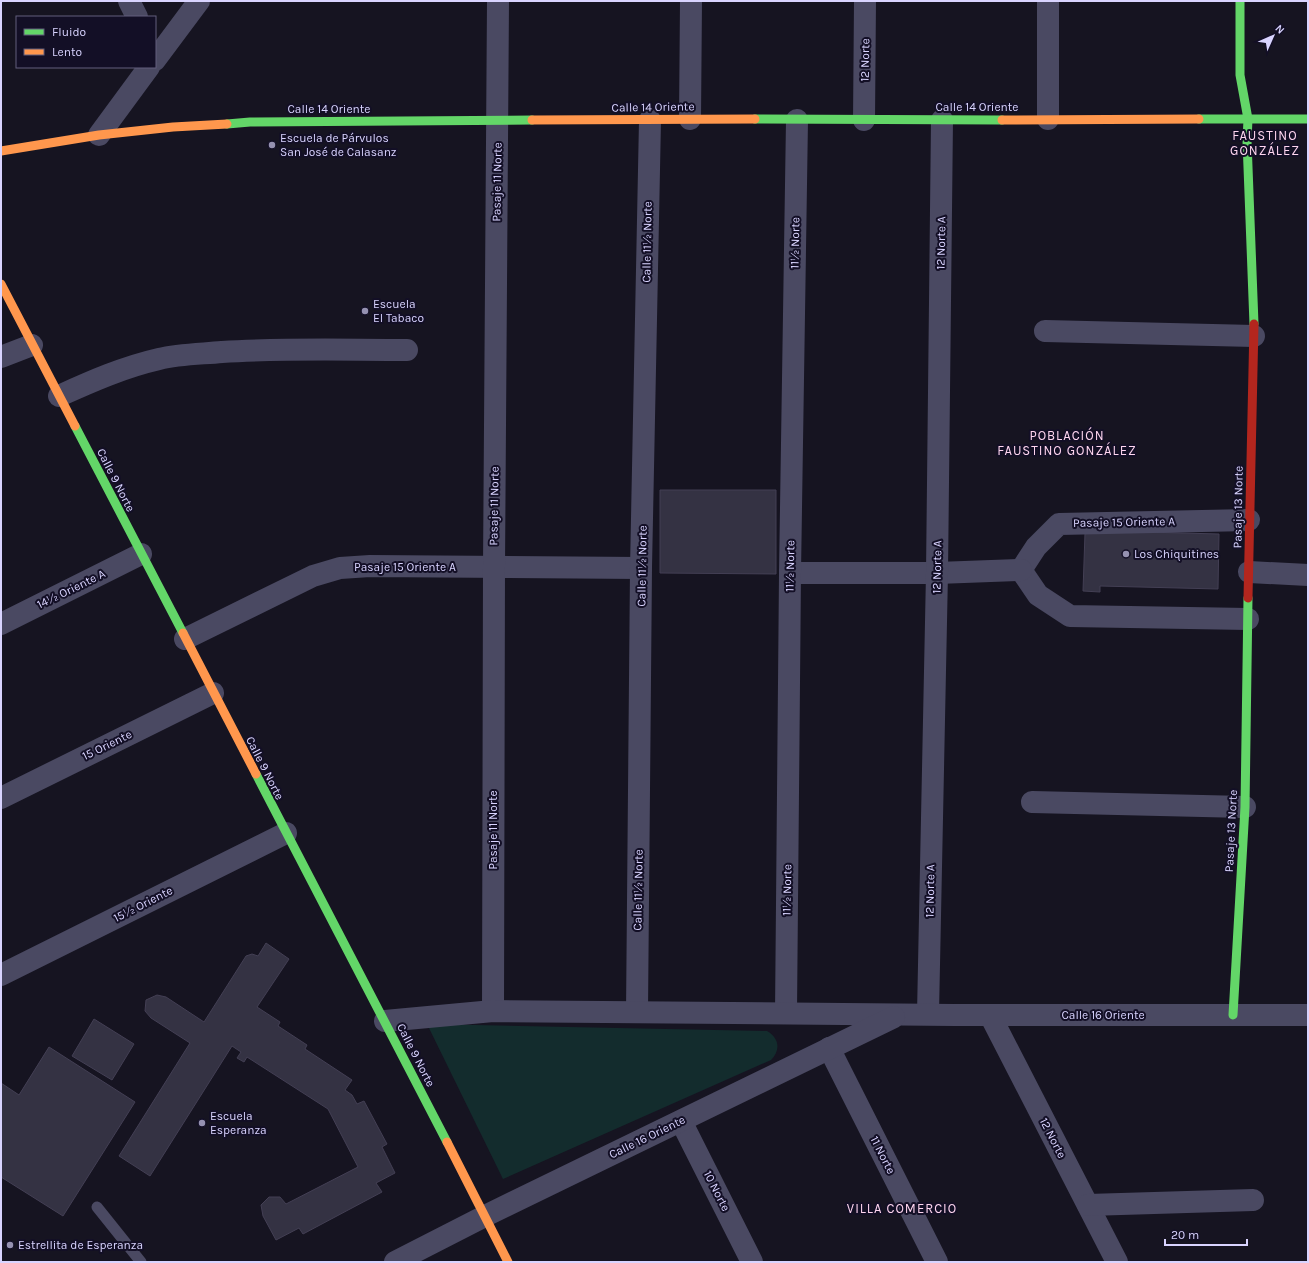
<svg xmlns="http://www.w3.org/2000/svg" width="1309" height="1263" viewBox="0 0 1309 1263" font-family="Karla,sans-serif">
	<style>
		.green { fill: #132c2d }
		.building { fill: #343243; stroke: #433f54; fill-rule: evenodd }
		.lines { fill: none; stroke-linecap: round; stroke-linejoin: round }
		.lane { stroke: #4a4962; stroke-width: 11 }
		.street { stroke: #4a4962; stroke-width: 22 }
		.fast { stroke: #63d668; stroke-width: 9 }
		.slow { stroke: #ff974d; stroke-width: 9 }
		.jam { stroke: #b3261e; stroke-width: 9 }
		.poi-dot { fill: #9591b1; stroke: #130f26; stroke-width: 1.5 }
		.labels { text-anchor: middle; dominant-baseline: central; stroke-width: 4; stroke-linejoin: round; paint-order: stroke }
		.street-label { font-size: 12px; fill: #d9d4ff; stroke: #130f26 }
		.poi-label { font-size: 12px; fill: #d9d4ff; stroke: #130f26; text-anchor: start }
		.neighbourhood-label { font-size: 13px; letter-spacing: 1px; fill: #ffd6f0; stroke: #130f26 }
	</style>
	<rect width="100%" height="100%" fill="#161421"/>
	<path class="green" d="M427,1024L767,1031C779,1038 781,1050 771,1060L503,1179Z"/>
	<g class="building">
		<path d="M660,490H776V574L660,573Z"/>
		<path d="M1108,531L1219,534L1218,589L1100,586V592L1083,591L1085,533ZM1168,551L1183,552V556H1167Z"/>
		<path d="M266,943L289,959L257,1007L280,1022L278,1026L307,1045L305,1049L352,1080L345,1090L352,1095L357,1104L364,1101L387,1144L382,1147L395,1173L376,1183L382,1192L303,1234L299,1228L276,1240L263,1216L261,1205L269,1197H280L286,1204L358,1167L328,1109L247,1057L244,1062L237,1058L241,1052L232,1046L150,1176L119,1156L190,1043L151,1018L145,1011L146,1000L157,995L166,997L204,1022L246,956L252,954L258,956Z"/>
		<path d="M94,1019L134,1044L112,1080L72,1056Z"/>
		<path d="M49,1047L135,1102L63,1216L1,1177V1083L19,1095Z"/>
	</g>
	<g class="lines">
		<path class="lane" d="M97,1207L141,1262"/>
		<g class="street">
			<path d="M129,1L137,17"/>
			<path d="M155,60L199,1"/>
			<path d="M690,119L691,1"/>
			<path d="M1048,119V1"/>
			<path d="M864,120L865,1"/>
			<path d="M99,135L149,67"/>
			<path d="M1045,331L1254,336"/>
			<path d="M1,357L32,345"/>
			<path d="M59,396C92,381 124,367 159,359C179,354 201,354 222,352C283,348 345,350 407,350"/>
			<path d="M1021,570L1036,547L1059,524L1249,520"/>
			<path d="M1021,570L1038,595L1070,616L1248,619"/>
			<path d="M1249,572L1308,575"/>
			<path d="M790,573H937L1021,570"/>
			<path d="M1,624L141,554"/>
			<path d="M185,639L313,576L340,568L370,566L641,568"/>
			<path d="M1,798L213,693"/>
			<path d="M1032,802L1245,807"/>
			<path d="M1,975L286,833"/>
			<path d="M493,1011L494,567L498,1"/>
			<path d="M637,1012L641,568L650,120"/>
			<path d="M786,1013L790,573L797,120"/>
			<path d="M928,1014L937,573L942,120"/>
			<path d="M990,1015L1117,1262"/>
			<path d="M385,1021L493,1011L954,1015H1308"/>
			<path d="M829,1048L937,1262"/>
			<path d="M681,1121L752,1262"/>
			<path d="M1088,1205L1253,1200"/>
			<path d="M395,1262L485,1216L894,1017"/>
		</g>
		<g class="fast">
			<path d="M1240,1V75L1248,119L1247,141L1254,324"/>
			<path d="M755,119L1002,120"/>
			<path d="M1199,119H1308"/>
			<path d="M227,124L250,122L532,120"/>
			<path d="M75,426L183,633"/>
			<path d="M256,774L447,1142"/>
			<path d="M1233,1015L1245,807L1248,598"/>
		</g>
		<g class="slow">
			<path d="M532,120L755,119"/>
			<path d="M1002,120L1199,119"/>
			<path d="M1,151L99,135L173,127L227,124"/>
			<path d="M1,284L75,426"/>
			<path d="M183,633L256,774"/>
			<path d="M447,1142L508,1262"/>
		</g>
		<path class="jam" d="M1248,598L1254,324"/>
	</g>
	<g class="poi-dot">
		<circle cx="272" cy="145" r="4"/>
		<circle cx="365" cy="311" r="4"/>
		<circle cx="1126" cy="554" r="4"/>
		<circle cx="202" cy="1123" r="4"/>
		<circle cx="10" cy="1245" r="4"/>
	</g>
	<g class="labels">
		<g class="street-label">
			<text transform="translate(865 60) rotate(-89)">12 Norte</text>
			<text transform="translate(653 107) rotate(-1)">Calle 14 Oriente</text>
			<text x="977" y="107">Calle 14 Oriente</text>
			<text x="329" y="109">Calle 14 Oriente</text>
			<text transform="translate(497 182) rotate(-89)">Pasaje 11 Norte</text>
			<text transform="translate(647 242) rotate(-89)">Calle 11½ Norte</text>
			<text transform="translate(795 243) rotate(-89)">11½ Norte</text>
			<text transform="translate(941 243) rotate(-89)">12 Norte A</text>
			<text transform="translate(116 480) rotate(63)">Calle 9 Norte</text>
			<text transform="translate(494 506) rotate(-89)">Pasaje 11 Norte</text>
			<text transform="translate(1238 507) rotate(-89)">Pasaje 13 Norte</text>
			<text transform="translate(1124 522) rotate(-1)">Pasaje 15 Oriente A</text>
			<text transform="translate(642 566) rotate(-89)">Calle 11½ Norte</text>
			<text transform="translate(790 566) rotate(-89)">11½ Norte</text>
			<text x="405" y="567">Pasaje 15 Oriente A</text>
			<text transform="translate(937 567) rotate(-89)">12 Norte A</text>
			<text transform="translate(71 589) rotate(-26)">14½ Oriente A</text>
			<text transform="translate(107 745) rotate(-26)">15 Oriente</text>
			<text transform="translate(265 768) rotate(63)">Calle 9 Norte</text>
			<text transform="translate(493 830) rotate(-90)">Pasaje 11 Norte</text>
			<text transform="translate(1231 831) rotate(-87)">Pasaje 13 Norte</text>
			<text transform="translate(638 890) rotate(-89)">Calle 11½ Norte</text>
			<text transform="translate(787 890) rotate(-89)">11½ Norte</text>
			<text transform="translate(930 891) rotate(-89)">12 Norte A</text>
			<text transform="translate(143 904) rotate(-27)">15½ Oriente</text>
			<text x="1103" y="1015">Calle 16 Oriente</text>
			<text transform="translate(416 1055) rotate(63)">Calle 9 Norte</text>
			<text transform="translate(647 1137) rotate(-26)">Calle 16 Oriente</text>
			<text transform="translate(1053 1138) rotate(63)">12 Norte</text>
			<text transform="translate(883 1155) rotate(63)">11 Norte</text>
			<text transform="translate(717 1191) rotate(63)">10 Norte</text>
		</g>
		<g class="poi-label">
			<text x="280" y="138">Escuela de Párvulos<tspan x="280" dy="14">San José de Calasanz</tspan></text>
			<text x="373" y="304">Escuela<tspan x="373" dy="14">El Tabaco</tspan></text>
			<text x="1134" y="554">Los Chiquitines</text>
			<text x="210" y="1116">Escuela<tspan x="210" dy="14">Esperanza</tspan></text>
			<text x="18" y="1245">Estrellita de Esperanza</text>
		</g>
		<g class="neighbourhood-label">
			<text x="1265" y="135">FAUSTINO<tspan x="1265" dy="15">GONZÁLEZ</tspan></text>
			<text x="1067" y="435">POBLACIÓN<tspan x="1067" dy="15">FAUSTINO GONZÁLEZ</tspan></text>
			<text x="902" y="1208">VILLA COMERCIO</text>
		</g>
	</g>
	<rect width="1309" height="1263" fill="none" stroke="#d9d4ff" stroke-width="4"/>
	<rect x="16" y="16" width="140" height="52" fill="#130f26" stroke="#625e7d"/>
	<rect x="24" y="29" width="20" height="6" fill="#63d668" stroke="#625e7d"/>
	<text x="52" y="36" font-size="12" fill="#d9d4ff">Fluido</text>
	<rect x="24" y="49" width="20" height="6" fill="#ff974d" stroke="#625e7d"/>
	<text x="52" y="56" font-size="12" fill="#d9d4ff">Lento</text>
	<g transform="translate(1273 36) rotate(45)" stroke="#130f26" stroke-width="3" paint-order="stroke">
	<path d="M0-3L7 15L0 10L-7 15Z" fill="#d9d4ff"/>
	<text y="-6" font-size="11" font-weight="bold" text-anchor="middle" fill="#d9d4ff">N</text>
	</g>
	<path d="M1165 1239v6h82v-6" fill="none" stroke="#d9d4ff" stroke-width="2"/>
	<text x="1171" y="1239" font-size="12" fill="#d9d4ff" stroke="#130f26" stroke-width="3" paint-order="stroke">20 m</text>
</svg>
